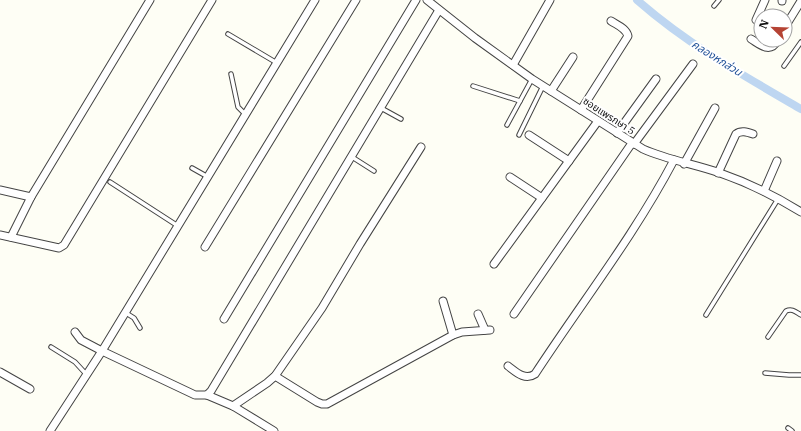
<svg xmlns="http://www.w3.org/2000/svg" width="801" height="431" viewBox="0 0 801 431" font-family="'IBM Plex Serif','Noto Sans Thai',serif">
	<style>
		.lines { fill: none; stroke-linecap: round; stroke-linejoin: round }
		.canal { stroke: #bed6f1; stroke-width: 8 }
		.lane-casing { stroke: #444; stroke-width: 5.5 }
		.street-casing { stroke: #444; stroke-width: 9 }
		.lane { stroke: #fff; stroke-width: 3.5 }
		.street { stroke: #fff; stroke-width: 7 }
		.labels { text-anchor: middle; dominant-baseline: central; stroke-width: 4; stroke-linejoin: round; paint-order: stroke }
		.street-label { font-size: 10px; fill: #111; stroke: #fff }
		.water-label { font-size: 11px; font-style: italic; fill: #245399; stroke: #fff }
	</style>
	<rect width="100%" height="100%" fill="#fefef5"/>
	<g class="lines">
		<path class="canal" d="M637,0C687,44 744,76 801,109"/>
		<defs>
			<g id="lane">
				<path d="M714,6L719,0"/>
				<path d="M228,34L277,63"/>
				<path d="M784,66L801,42"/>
				<path d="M231,74L238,107L246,115"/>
				<path d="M473,86L520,101"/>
				<path d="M381,108L401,119"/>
				<path d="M507,125L532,79"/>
				<path d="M519,135L543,86"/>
				<path d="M352,157L374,171"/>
				<path d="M192,168L208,177"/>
				<path d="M110,182L178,226"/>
				<path d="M126,313L134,318L140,328"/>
				<path d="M706,315L778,199"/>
				<path d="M768,337L786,311C792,308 796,312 801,315"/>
				<path d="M51,347L75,362L86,374"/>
				<path d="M765,373L789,375H801"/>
				<path d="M788,428L792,431"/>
			</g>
			<g id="street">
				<path d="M427,0L475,38L532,79L643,149C668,160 694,164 720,173C749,183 775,196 801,212"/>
				<path d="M782,1V0"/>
				<path d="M756,20L765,0"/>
				<path d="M785,27L801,1"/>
				<path d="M751,39C761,45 770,54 778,40"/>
				<path d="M513,65L550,0"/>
				<path d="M551,91L573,57"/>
				<path d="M581,110L628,36C626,28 617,25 611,21"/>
				<path d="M617,133L656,79"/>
				<path d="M529,135L569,161"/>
				<path d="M634,144L693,64"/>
				<path d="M684,164L715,108"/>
				<path d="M718,173L736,134C741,130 747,132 753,134"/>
				<path d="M510,177L542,198"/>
				<path d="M0,190L31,197"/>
				<path d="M764,191L777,161"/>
				<path d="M0,235L59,248L64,245L212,0"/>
				<path d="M11,237L31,197L150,0"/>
				<path d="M205,247L356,0"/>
				<path d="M494,264L598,121"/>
				<path d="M443,301L453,335"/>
				<path d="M478,314L485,330"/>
				<path d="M514,314L632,143"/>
				<path d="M224,319L416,0"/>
				<path d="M75,332L81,340L102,351L195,395H207L211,391L439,10"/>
				<path d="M508,366C516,372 525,381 535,374C582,302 634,236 674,160"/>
				<path d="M0,372L30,389"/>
				<path d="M275,376L317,402L322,404H327L453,335L462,332L490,330"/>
				<path d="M207,395L233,406L274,431"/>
				<path d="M233,406L267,383L275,376L322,308L360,244L421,147"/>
				<path d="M50,431L102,351L315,0"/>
			</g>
		</defs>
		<use href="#lane" class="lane-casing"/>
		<use href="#street" class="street-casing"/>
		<use href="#lane" class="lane"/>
		<use href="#street" class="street"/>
	</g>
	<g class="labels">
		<g class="street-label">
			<text transform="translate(609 116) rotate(33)">ซอยแพรกษา 5</text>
		</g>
		<g class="water-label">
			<text transform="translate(717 58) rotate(32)">คลองหกส่วน</text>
		</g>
	</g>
	<g transform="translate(773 28) rotate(293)"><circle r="19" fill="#ffffff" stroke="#a0a0a0"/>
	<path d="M0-3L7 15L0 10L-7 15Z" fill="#b54334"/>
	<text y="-6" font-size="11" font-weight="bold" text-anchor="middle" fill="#111111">N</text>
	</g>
</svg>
